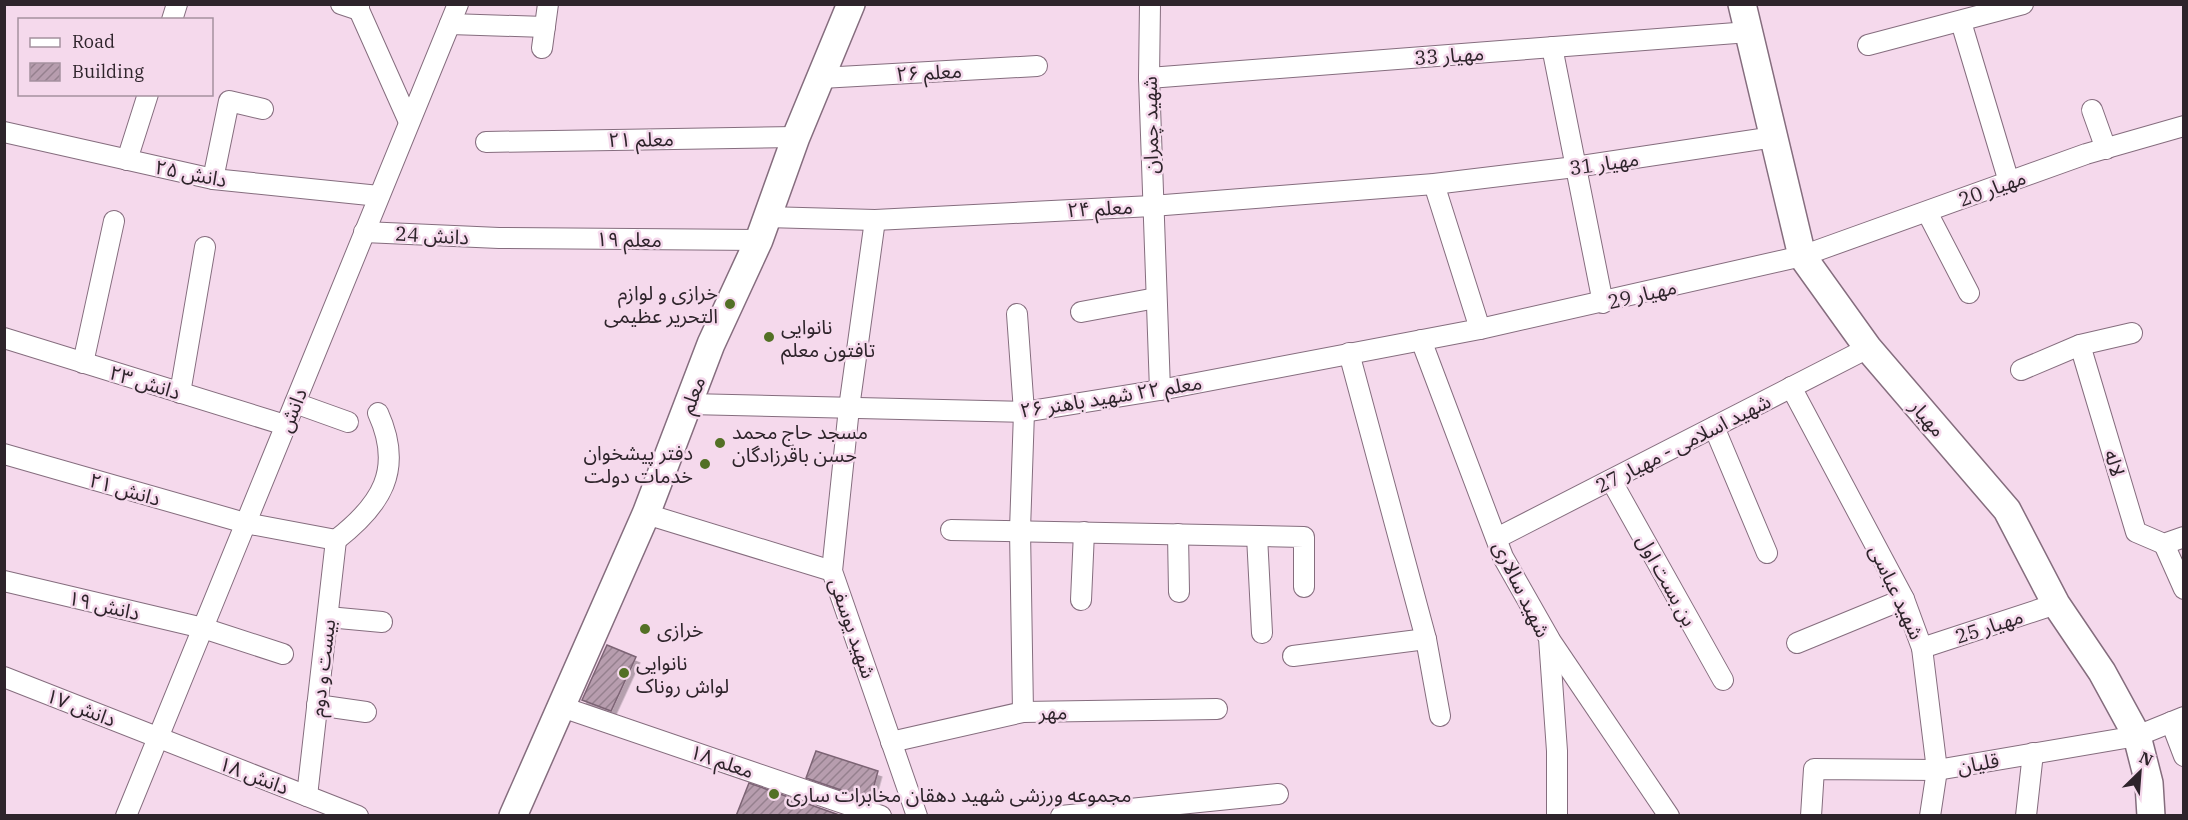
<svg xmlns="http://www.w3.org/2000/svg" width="2188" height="820" viewBox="0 0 2188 820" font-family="'IBM Plex Serif','Noto Sans Arabic',serif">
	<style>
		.building { fill: url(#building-hatch); stroke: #7c6474; stroke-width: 1.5; filter: url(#shadow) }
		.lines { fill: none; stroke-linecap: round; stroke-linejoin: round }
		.street-casing { stroke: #856d7e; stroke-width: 22 }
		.secondary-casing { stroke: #856d7e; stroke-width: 30 }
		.street { stroke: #fff; stroke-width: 20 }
		.secondary { stroke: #fff; stroke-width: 27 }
		.poi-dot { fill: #537025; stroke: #f5d9ec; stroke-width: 2 }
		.labels { text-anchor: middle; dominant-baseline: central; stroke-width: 5; stroke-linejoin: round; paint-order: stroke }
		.street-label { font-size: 20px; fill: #2e242b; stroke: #f5d9ec }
		.poi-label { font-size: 20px; fill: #2e242b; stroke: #f5d9ec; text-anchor: start }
	</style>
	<defs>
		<pattern id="building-hatch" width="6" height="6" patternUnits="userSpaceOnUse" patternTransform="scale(1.5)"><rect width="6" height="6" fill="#b79dae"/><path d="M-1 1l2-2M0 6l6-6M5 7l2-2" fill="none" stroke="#95808e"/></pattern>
		<filter id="shadow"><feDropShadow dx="3.5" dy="6" stdDeviation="0" flood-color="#0004"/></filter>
	</defs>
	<rect width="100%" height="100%" fill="#f5d9ec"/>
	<g class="building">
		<path d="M607,645L636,657L611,711L582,700Z"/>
		<path d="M816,751L878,771L870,800L806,778Z"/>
		<path d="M749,783L842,816H736Z"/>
	</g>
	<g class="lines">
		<defs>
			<g id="street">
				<path d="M341,4L359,10"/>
				<path d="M359,4V10L409,122"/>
				<path d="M1150,4L1149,78L1160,390"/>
				<path d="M172,20L177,4"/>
				<path d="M1961,22L2009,182"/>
				<path d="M450,24L545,27"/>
				<path d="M1868,45L2023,4"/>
				<path d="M1552,47L1603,303"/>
				<path d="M542,48L548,4"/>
				<path d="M821,78L1037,66"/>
				<path d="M1149,78L1749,32"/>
				<path d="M2092,110L2106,149"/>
				<path d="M4,132L213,179L379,196"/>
				<path d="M486,142L796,137"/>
				<path d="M127,160L148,94"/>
				<path d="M213,179L229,101L263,109"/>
				<path d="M1927,212L1969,293"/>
				<path d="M766,217L875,220L1152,206L1434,184L1575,167L1774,137"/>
				<path d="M875,220L849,408L832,571L917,816"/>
				<path d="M364,232L499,238L759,240"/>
				<path d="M1081,312L1156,298"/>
				<path d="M1017,314L1024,412L1020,530L1023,712"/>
				<path d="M1480,329L1802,256L2086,154L2184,126"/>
				<path d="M4,338L285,425"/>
				<path d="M1421,340L1503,557L1549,638L1557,751V816"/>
				<path d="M2080,345L2136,532L2164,544L2184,537"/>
				<path d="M1349,353L1426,639L1440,716"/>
				<path d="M83,363L114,221"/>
				<path d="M2021,370L2080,345L2132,333"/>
				<path d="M1791,387L1904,599L1922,648L1937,770L1930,816"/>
				<path d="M180,393L205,247"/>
				<path d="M295,403L348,422"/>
				<path d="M689,404L1024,412L1160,390L1480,329L1434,184"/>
				<path d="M1714,427L1767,553"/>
				<path d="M4,454L245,523L336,540"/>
				<path d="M1611,480L1723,680"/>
				<path d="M646,514L832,571"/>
				<path d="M951,530L1304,537V587"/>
				<path d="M1178,534L1179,592"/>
				<path d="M1257,536L1262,633"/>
				<path d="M1497,538L1868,348"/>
				<path d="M336,540C381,505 404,470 378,413"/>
				<path d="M2164,544L2184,589"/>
				<path d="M4,581L203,628L283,654"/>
				<path d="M1081,600L1084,532"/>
				<path d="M328,617L382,622"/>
				<path d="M1550,640L1669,816"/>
				<path d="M1797,643L1904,599"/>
				<path d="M1922,648L2056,604"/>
				<path d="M1293,656L1426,639"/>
				<path d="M4,677L358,816"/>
				<path d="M317,705L366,712"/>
				<path d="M562,707L881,816"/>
				<path d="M2171,722L2184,756"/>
				<path d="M891,742L1023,712L1217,709"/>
				<path d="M307,796L336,540"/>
				<path d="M126,816L458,4"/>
				<path d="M1061,816L1278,794"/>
				<path d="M1811,816L1814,769L1937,770L2137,736L2184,717"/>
				<path d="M2026,816L2033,753"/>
			</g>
			<g id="secondary">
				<path d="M1742,4L1802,256L1868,348L2007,510L2056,604L2102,672L2137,736L2149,783L2151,816"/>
				<path d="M513,816L646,514L711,344L759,240L796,137L851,4"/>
			</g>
		</defs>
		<use href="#street" class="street-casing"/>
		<use href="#secondary" class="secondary-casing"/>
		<use href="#street" class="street"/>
		<use href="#secondary" class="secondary"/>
	</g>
	<g class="poi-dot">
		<circle cx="730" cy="304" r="6"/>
		<circle cx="769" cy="337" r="6"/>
		<circle cx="720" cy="443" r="6"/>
		<circle cx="705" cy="464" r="6"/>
		<circle cx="645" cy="629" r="6"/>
		<circle cx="624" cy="673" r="6"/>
		<circle cx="774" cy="794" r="6"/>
	</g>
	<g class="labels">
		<g class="street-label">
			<text transform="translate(1449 55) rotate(-4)">مهیار 33</text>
			<text transform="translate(929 72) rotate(-3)">معلم ۲۶</text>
			<text transform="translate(1150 125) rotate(-91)">شهید چمران</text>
			<text transform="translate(641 139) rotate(-1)">معلم ۲۱</text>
			<text transform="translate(1604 163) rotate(-8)">مهیار 31</text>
			<text transform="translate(191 173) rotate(11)">دانش ۲۵</text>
			<text transform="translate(1992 188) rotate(-20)">مهیار 20</text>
			<text transform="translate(1100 208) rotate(-3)">معلم ۲۴</text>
			<text transform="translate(432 235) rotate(3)">دانش 24</text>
			<text transform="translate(629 239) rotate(1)">معلم ۱۹</text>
			<text transform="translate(1642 294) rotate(-13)">مهیار 29</text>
			<text transform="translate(145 382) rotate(17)">دانش ٢٣</text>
			<text transform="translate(692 395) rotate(-69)">معلم</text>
			<text transform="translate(1111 396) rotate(-9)">معلم ۲۲ شهید باهنر ۲۶</text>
			<text transform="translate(292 410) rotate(-68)">دانش</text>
			<text transform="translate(1928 418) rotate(49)">مهیار</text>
			<text transform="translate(1683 443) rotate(-27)">شهید اسلامی - مهیار 27</text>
			<text transform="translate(2115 463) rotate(73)">لاله</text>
			<text transform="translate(125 489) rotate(16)">دانش ٢١</text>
			<text transform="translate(1667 580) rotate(61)">بن بست اول</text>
			<text transform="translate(1522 589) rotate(64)">شهید سالاری</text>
			<text transform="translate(1897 592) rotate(65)">شهید عباسی</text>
			<text transform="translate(104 605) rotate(13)">دانش ١٩</text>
			<text transform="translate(1989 626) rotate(-18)">مهیار 25</text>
			<text transform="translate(853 628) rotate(71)">شهید یوسفی</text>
			<text transform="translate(322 668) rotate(-83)">بیست و دوم</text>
			<text transform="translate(81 707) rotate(21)">دانش ۱۷</text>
			<text transform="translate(1053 712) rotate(-1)">مهر</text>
			<text transform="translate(722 761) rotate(19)">معلم ۱۸</text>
			<text transform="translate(1978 763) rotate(-10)">قلیان</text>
			<text transform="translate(254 775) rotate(21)">دانش ١٨</text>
		</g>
		<g class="poi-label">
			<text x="718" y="292" text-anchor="end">خرازی و لوازم<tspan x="718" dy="23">التحریر عظیمی</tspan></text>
			<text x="781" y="326">نانوایی<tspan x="781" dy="23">تافتون معلم</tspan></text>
			<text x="732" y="431">مسجد حاج محمد<tspan x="732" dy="23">حسن باقرزادگان</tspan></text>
			<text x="693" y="452" text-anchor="end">دفتر پیشخوان<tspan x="693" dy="23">خدمات دولت</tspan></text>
			<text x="657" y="629">خرازی</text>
			<text x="636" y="662">نانوایی<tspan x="636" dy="23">لواش روناک</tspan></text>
			<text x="786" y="794">مجموعه ورزشی شهید دهقان مخابرات ساری</text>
		</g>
	</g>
	<rect width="2188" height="820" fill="none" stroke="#2e242b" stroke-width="12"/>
	<rect x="18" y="18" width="195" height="78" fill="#f5d9ec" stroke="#a5919f" stroke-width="1.5"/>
	<rect x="30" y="38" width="30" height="9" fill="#ffffff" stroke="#a5919f" stroke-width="1.5"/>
	<text x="72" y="48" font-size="18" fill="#2e242b">Road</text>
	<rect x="30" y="63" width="30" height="18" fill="url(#building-hatch)" stroke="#a5919f" stroke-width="1.5"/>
	<text x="72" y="78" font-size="18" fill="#2e242b">Building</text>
	<g transform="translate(2140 772) rotate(25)" stroke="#f5d9ec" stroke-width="4.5" paint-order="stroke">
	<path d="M0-4.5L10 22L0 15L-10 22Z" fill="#2e242b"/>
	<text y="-9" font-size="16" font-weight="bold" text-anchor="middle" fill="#2e242b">N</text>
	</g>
</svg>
